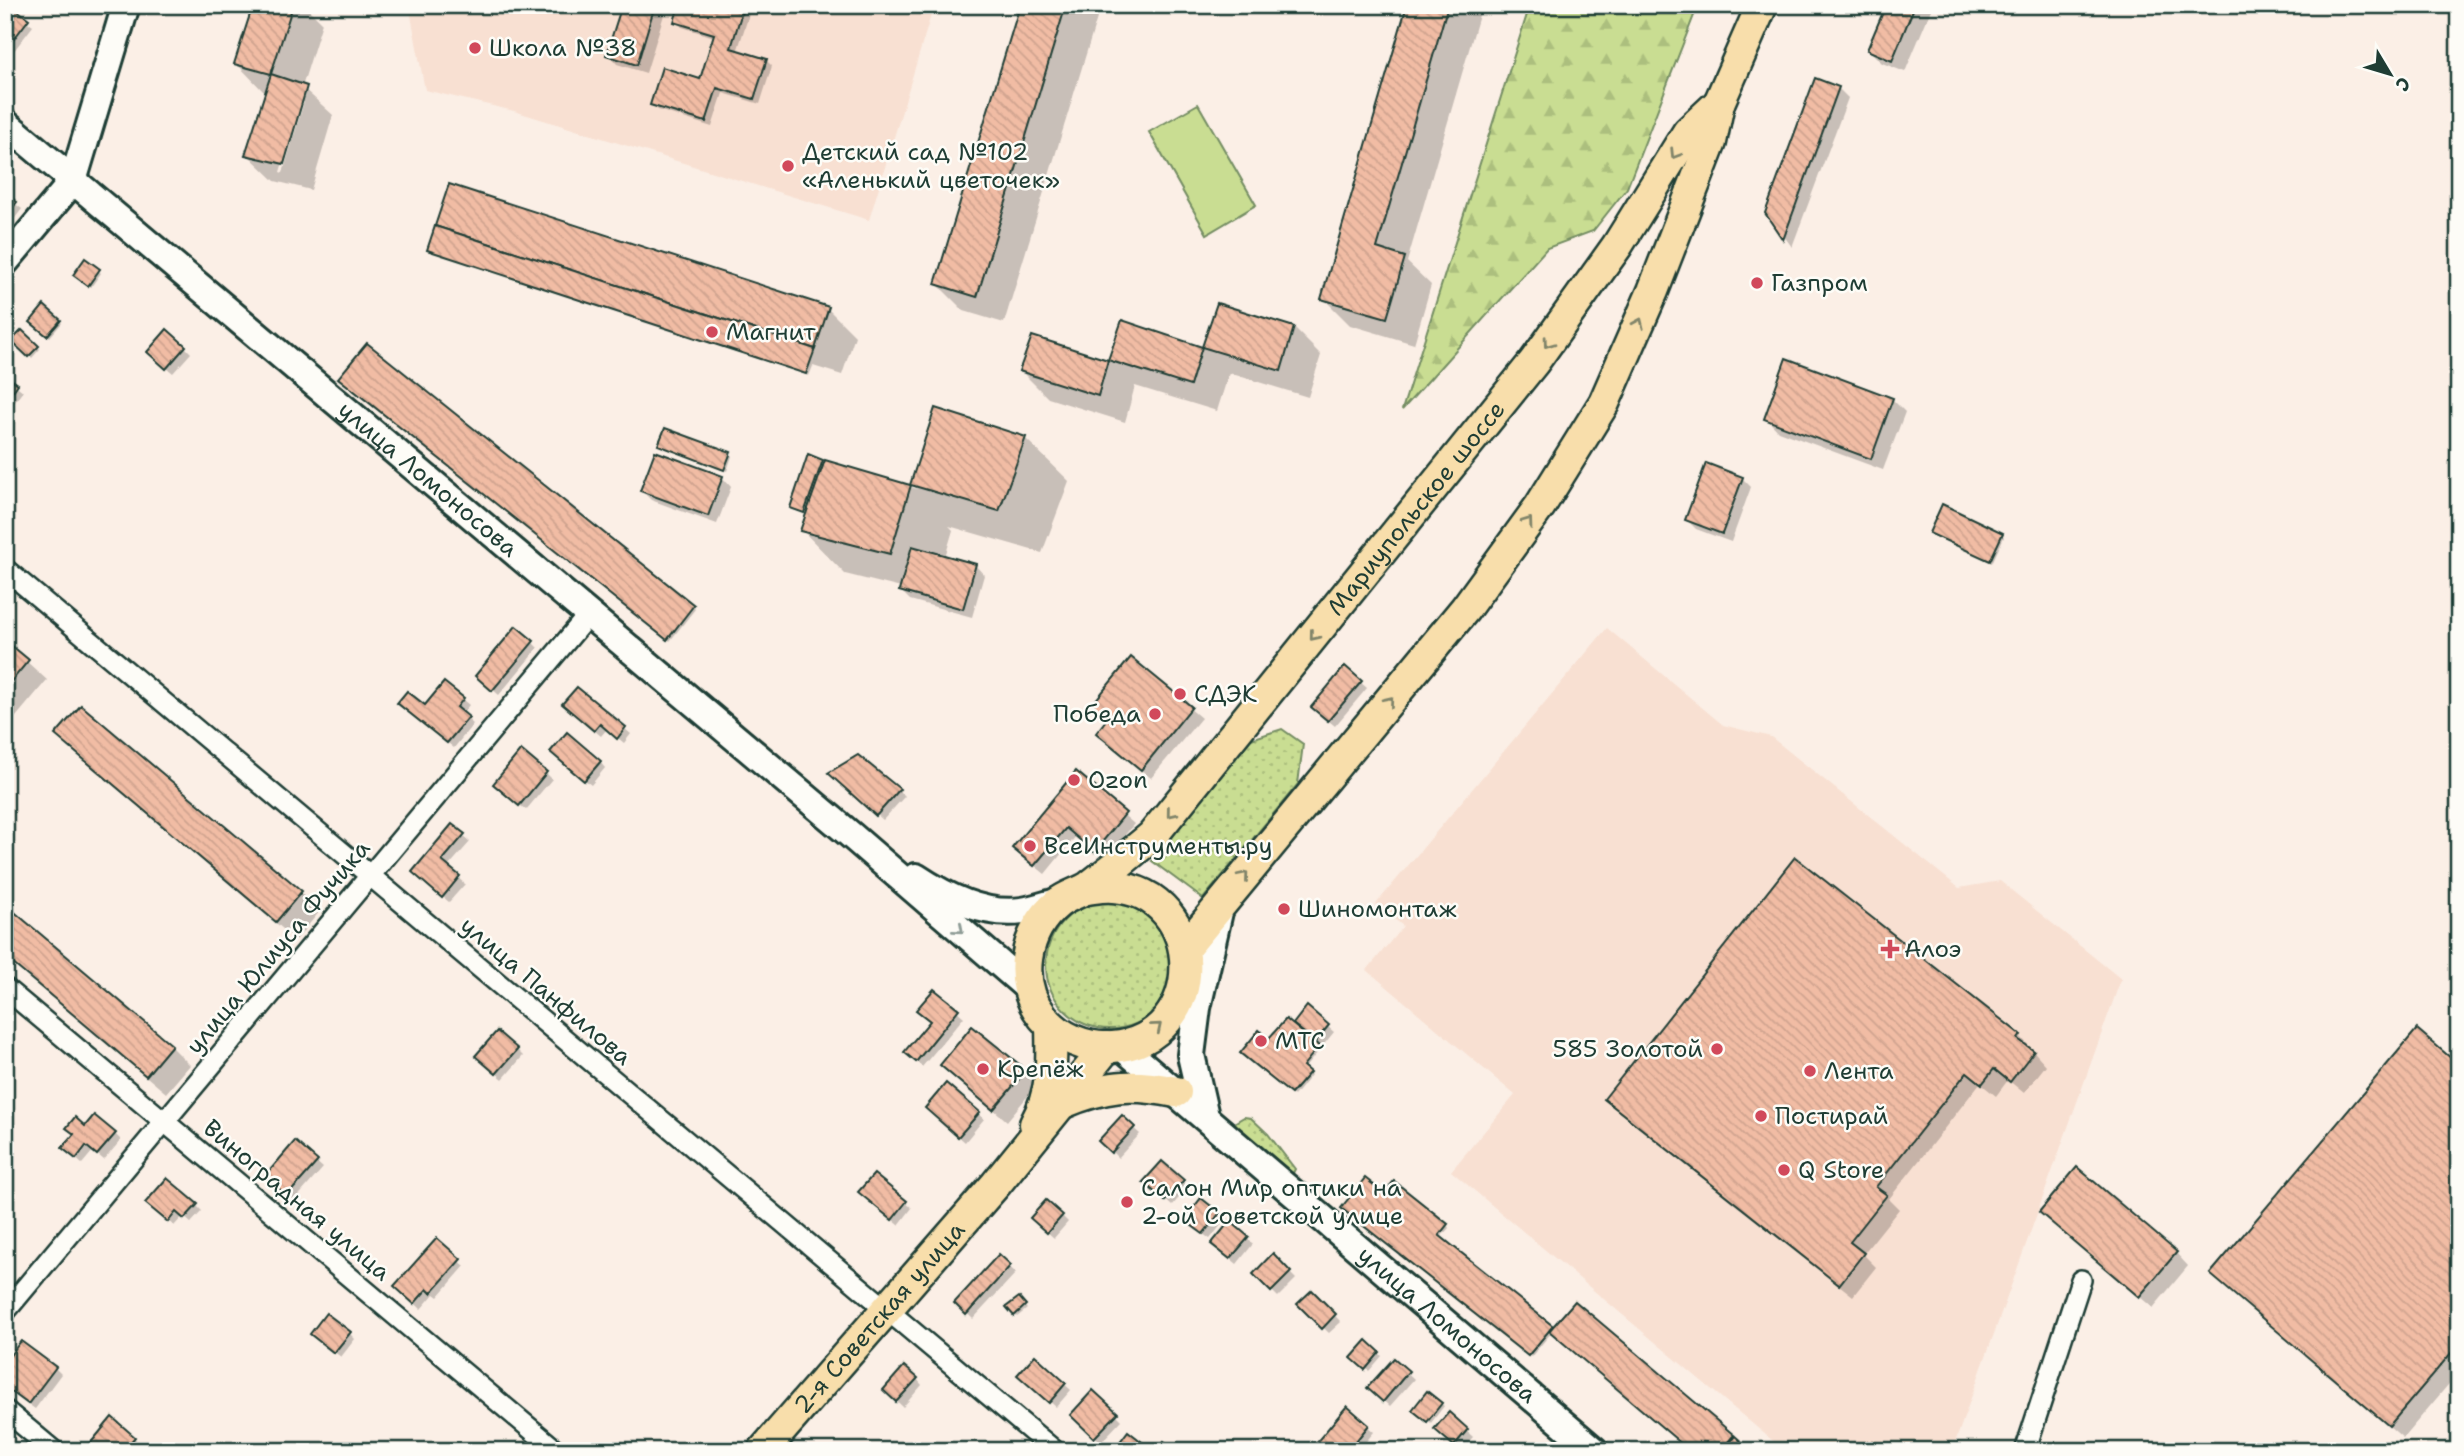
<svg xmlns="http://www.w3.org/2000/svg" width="2464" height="1456" viewBox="0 0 2464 1456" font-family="'Shantell Sans',sans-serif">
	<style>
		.built { fill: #f8e0d2 }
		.green { fill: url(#green-dots); stroke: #748d63; stroke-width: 2 }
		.forest { fill: url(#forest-firs); stroke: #748d63; stroke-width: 2 }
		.pitch { fill: #c9dd92; stroke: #748d63; stroke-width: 2 }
		.shadow { fill: #0003; fill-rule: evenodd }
		.building { fill: url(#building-back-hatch); stroke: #1f3d34; stroke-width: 2 }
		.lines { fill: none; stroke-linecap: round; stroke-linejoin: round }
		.street-casing { stroke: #1f3d34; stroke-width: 24 }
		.secondary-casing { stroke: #1f3d34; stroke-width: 32 }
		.primary-casing { stroke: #1f3d34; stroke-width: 35 }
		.street { stroke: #fdfcf7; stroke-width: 19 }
		.secondary { stroke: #fdfcf7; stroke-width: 26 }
		.primary { stroke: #f8deab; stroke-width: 30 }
		.oneway { stroke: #81856a }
		.oneway2 { stroke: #8e9c96 }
		.poi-dot { fill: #d1495b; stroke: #fdfcf7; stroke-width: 2.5 }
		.labels { text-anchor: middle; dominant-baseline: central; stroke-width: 5; stroke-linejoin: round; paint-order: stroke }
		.poi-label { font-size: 24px; fill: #1f3d34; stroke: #fdfcf7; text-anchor: start }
		.street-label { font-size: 24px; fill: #1f3d34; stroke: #fdfcf7 }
	</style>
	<defs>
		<pattern id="green-dots" width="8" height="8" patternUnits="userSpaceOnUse" patternTransform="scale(1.75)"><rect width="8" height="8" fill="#c9dd92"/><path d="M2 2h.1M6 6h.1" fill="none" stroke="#acbf7e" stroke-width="1.8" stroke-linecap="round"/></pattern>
		<pattern id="forest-firs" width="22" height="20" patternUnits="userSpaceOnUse" patternTransform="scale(1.75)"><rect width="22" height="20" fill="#c9dd92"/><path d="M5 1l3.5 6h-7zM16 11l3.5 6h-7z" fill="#acbf7e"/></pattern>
		<pattern id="building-back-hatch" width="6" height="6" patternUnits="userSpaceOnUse" patternTransform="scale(1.75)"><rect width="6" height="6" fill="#f1bca4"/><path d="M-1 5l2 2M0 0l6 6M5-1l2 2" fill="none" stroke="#cea28e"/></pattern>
	</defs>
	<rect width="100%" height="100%" fill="#fbefe6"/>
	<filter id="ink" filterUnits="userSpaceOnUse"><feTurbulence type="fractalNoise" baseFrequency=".0143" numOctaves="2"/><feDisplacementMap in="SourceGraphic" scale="14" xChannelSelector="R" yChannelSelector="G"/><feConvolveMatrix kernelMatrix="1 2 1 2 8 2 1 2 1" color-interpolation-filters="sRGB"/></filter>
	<g filter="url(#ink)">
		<g class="built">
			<path d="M409,5H934L869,220L514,111L425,90Z"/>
			<path d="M1607,628L1723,725L1771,737L1959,888L2000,881L2121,979L1952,1451H1785L1451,1171L1515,1095L1367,970L1403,926L1376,904Z"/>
		</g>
		<g class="green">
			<path d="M1282,729L1303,744L1298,784L1203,899L1152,861L1245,741Z"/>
			<circle cx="1110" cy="965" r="64"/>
			<path d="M1244,1117L1251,1118L1268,1134L1295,1169L1292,1175L1231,1128L1234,1123Z"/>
		</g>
		<path class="forest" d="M1530,5H1698L1627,188L1593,231L1547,248L1402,410Z"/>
		<path class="pitch" d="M1198,104L1256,205L1207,234L1149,132Z"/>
		<g class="shadow">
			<path d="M5,5L33,26L13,52L5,46Z"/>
			<path d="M254,5H304L322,23L302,87L333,115L311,190L275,181L247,154L267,92L263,91L236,63ZM301,102H304L283,173L280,172Z"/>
			<path d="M623,5H667L646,73L617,64L608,54Z"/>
			<path d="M681,5H752L737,52L766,60L772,66L760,104L723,93L712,127L658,110L652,104L701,81L714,37L682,27L676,21Z"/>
			<path d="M772,5H791L790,11Z"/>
			<path d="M1022,5H1101L1004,323L964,311L937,284Z"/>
			<path d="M1409,5H1482L1407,262L1431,285L1414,344L1350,325L1323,298Z"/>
			<path d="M1888,5H1933L1905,72L1882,63L1869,50Z"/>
			<path d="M1838,88L1848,98L1792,247L1767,213Z"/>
			<path d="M5,196L22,209L5,231Z"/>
			<path d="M429,250L828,309L855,336L842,375L813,366L809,376Z"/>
			<path d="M85,261L101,273L91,287L78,277Z"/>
			<path d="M1218,305L1294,328L1321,355L1308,397L1229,373L1217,411L1135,386L1125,422L1048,398L1021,371L1033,338L1110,362L1123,322L1203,349Z"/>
			<path d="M44,308L62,323L50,337L32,322Z"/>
			<path d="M22,333L40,349L32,358L14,341Z"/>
			<path d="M185,347L191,353L173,373L155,358Z"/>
			<path d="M5,377L23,391L11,407L5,403Z"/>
			<path d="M343,380L693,607L695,609L670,641Z"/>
			<path d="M1892,399L1905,412L1883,470L1778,431L1766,418Z"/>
			<path d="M1025,438L1069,481L1042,553L949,526L953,530L945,557L975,565L984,575L972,617L910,600L901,591V588L845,574L802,530L807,515L792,508L822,461L826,464V462L917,489L912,484Z"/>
			<path d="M660,445L730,454L732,456L727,471Z"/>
			<path d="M722,477L731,487L717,524L651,500L642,491Z"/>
			<path d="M1742,478L1751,487L1731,542L1696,529L1687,520Z"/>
			<path d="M1934,535H2002L2004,537L1992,563Z"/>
			<path d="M5,642L47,680L5,730Z"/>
			<path d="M532,642L538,648L499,695L483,681Z"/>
			<path d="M1132,660L1201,718L1151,778L1107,742L1108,721Z"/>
			<path d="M1345,669L1367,688L1335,726L1319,713Z"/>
			<path d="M444,684L469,705L462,714L473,724L454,748L406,709L425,708Z"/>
			<path d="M577,689L631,734L624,743L607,729L601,736L570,710Z"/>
			<path d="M81,707L301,893L320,911L296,940L76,754L57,735Z"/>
			<path d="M558,758L600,762L605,768L591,785Z"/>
			<path d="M546,773L552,779L526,810L501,790Z"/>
			<path d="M1076,774L1134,824L1104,860L1076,836L1045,874L1024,857Z"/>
			<path d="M836,778L899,790L905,796L883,820Z"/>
			<path d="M452,826L470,842L447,868L465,884L449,902L420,878Z"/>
			<path d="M5,907L171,1046L190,1065L166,1093L5,958Z"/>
			<path d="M934,991L964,1017L922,1067L912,1058L932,1022Z"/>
			<path d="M1307,1009L1334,1032L1304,1069L1311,1075L1294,1096L1243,1053L1293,1027Z"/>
			<path d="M2020,1036L2046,1065L2024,1093L2008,1080L1996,1096L1980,1083L1889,1199L1899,1209L1863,1254L1876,1267L1853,1296L1619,1112L1606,1099Z"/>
			<path d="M517,1050L523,1056L503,1079L483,1062Z"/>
			<path d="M942,1065L1019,1066L1036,1086L1007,1121Z"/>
			<path d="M2459,1067V1372L2403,1438L2212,1274Z"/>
			<path d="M933,1114H978L984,1119L965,1142Z"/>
			<path d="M1122,1118L1140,1134L1118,1158L1101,1141Z"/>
			<path d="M86,1128L115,1134L121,1140L104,1160L93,1151L82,1164L71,1154Z"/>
			<path d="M296,1144L323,1168L294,1201L273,1182Z"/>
			<path d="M1162,1164L1188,1187L1172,1206L1146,1182Z"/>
			<path d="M874,1176L912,1208L899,1225L866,1198Z"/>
			<path d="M1385,1196L1447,1225L1449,1228L1440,1238L1554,1329L1575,1304L1749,1451H1691L1552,1332L1531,1357L1346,1210Z"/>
			<path d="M196,1205L202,1211L191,1223L183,1216L174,1226L154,1209Z"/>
			<path d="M1219,1214L1225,1220L1210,1239L1192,1226Z"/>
			<path d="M1062,1216L1068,1222L1054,1238L1038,1224Z"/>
			<path d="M2054,1224L2176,1253L2188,1266L2153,1308Z"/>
			<path d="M1247,1238L1253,1244L1237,1264L1219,1249Z"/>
			<path d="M437,1241L465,1266L438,1297L434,1294L421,1309L397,1286Z"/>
			<path d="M1273,1256L1296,1279L1278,1297L1255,1274Z"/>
			<path d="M999,1257L1016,1273L973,1319L956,1303Z"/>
			<path d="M1312,1292L1341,1322L1329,1333L1299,1304Z"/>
			<path d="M1019,1299L1027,1309L1017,1317L1009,1307Z"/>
			<path d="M349,1333L355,1339L341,1357L318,1340Z"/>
			<path d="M1367,1343L1382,1356L1369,1371L1354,1357Z"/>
			<path d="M1035,1358L1071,1390L1056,1407L1026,1381Z"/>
			<path d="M1394,1360L1414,1379L1390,1406L1376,1393Z"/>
			<path d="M55,1368L61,1374L35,1409L5,1387Z"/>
			<path d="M917,1379L922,1385L903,1407L885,1390Z"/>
			<path d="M1094,1392L1122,1420L1101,1442L1072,1415Z"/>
			<path d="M1428,1393L1444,1406L1431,1423L1415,1410Z"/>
			<path d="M1347,1409L1374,1432L1358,1451H1325Z"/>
			<path d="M1449,1415L1473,1437L1460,1451L1442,1435Z"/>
			<path d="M1129,1433L1147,1449L1146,1451H1115Z"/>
			<path d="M134,1438L140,1444L134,1451H97Z"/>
		</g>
		<g class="building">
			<path d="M5,5H10L29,19L7,48Z"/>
			<path d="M253,5H293L271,74L307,86L284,164L245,155L271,74L234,64Z"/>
			<path d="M622,5H655L637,65L606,55Z"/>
			<path d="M679,5H744L731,48L767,59L754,99L717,88L706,122L650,105L662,67L700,79L714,34L674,22Z"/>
			<path d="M1020,5H1066L977,297L935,284Z"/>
			<path d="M1407,5H1448L1377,248L1405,257L1387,318L1321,299Z"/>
			<path d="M1886,5H1915L1892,61L1867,50Z"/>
			<path d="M1815,78L1839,87L1783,240L1765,213Z"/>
			<path d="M449,184L829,307L815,349L435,226Z"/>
			<path d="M5,193L17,202L5,218Z"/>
			<path d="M435,226L815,349L806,374L427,250Z"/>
			<path d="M85,258L100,269L88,286L73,275Z"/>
			<path d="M1217,303L1294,327L1281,371L1202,347L1190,386L1108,360L1122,320L1202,347Z"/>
			<path d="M44,305L61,320L47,336L30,322Z"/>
			<path d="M167,329L186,346L166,369L147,352Z"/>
			<path d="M22,330L39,346L28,357L11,341Z"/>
			<path d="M1032,336L1108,360L1098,396L1019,371Z"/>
			<path d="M367,343L694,605L667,640L338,378Z"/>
			<path d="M1786,358L1893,398L1871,459L1764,419Z"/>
			<path d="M5,375L18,384L5,402Z"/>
			<path d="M935,408L1026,437L999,511L911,485L890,554L800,531L825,460L910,485Z"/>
			<path d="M665,428L731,452L724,470L658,445Z"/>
			<path d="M655,451L723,476L708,516L640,491Z"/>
			<path d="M808,454L823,460L804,513L790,508Z"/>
			<path d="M1706,463L1743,477L1722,534L1685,520Z"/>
			<path d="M1942,504L2003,533L1990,561L1929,533Z"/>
			<path d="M912,546L976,564L963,609L899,591Z"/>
			<path d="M516,626L534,641L492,691L475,676Z"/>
			<path d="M5,640L29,660L5,689Z"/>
			<path d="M1131,657L1192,707L1141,770L1096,733L1106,720L1090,707Z"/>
			<path d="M1345,666L1362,681L1328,721L1311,707Z"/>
			<path d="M444,682L464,698L457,707L469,717L447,743L397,703L407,691L425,705Z"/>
			<path d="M577,687L626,727L617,739L600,724L594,731L562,704Z"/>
			<path d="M81,705L302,891L276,922L55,735Z"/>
			<path d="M567,732L601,761L584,781L550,752Z"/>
			<path d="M521,750L547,772L519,806L493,784Z"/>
			<path d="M858,755L900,789L876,816L828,773Z"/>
			<path d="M1076,771L1126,813L1094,852L1066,828L1034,866L1012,848Z"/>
			<path d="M452,824L465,834L442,861L460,876L442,898L412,872Z"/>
			<path d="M1795,857L2021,1035L2018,1039L2034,1051L2010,1082L1994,1069L1982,1084L1967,1072L1876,1187L1887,1195L1850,1242L1864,1253L1839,1285L1604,1099Z"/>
			<path d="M5,904L172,1045L146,1076L5,957Z"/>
			<path d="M934,989L959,1009L916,1062L904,1052L930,1021L916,1010Z"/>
			<path d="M1307,1006L1329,1025L1315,1042L1293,1024Z"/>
			<path d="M1286,1019L1319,1046L1303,1066L1310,1072L1291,1094L1240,1053L1259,1030L1269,1038Z"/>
			<path d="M972,1026L1020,1065L1024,1073L993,1110L940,1065Z"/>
			<path d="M2417,1029L2459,1065V1344L2389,1426L2210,1274Z"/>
			<path d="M497,1031L518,1049L496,1074L475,1056Z"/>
			<path d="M946,1083L980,1112L958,1137L925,1108Z"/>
			<path d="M94,1115L116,1133L97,1155L86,1146L76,1159L62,1148L74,1134L66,1128L75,1117L85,1126Z"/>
			<path d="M1122,1115L1135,1127L1111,1153L1098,1141Z"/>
			<path d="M295,1141L318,1161L287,1196L265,1176Z"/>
			<path d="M1162,1161L1184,1180L1165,1201L1143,1182Z"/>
			<path d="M2077,1167L2177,1252L2139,1297L2039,1212Z"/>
			<path d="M874,1174L907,1201L892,1220L858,1192Z"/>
			<path d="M167,1178L198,1204L184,1219L176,1212L168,1222L145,1203Z"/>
			<path d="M1365,1178L1384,1193L1394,1181L1448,1224L1439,1235L1553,1326L1528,1356L1341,1208Z"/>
			<path d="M1201,1198L1220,1213L1203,1234L1184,1220Z"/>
			<path d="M1046,1200L1063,1215L1047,1233L1030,1218Z"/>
			<path d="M1230,1221L1249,1237L1230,1259L1211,1244Z"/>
			<path d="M437,1238L461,1259L431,1293L427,1289L414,1304L394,1286Z"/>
			<path d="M1273,1253L1291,1272L1271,1292L1253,1274Z"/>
			<path d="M999,1254L1011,1265L966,1315L954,1303Z"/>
			<path d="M1312,1290L1336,1314L1322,1329L1297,1304Z"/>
			<path d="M1019,1297L1026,1305L1014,1316L1006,1307Z"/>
			<path d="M1575,1301L1734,1435L1720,1451H1690L1549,1331Z"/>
			<path d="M326,1313L351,1332L334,1353L310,1334Z"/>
			<path d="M1367,1340L1380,1352L1365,1370L1351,1358Z"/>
			<path d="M21,1341L56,1367L28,1404L5,1387V1362Z"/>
			<path d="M1035,1355L1066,1383L1049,1403L1017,1375Z"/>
			<path d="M1394,1358L1409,1371L1383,1402L1367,1388Z"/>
			<path d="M904,1366L918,1378L896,1402L883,1390Z"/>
			<path d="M1093,1390L1118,1413L1094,1438L1070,1415Z"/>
			<path d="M1427,1391L1442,1403L1427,1422L1412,1410Z"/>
			<path d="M1347,1406L1369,1425L1348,1451H1324L1315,1444Z"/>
			<path d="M1449,1412L1468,1429L1454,1446L1434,1429Z"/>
			<path d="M112,1417L135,1437L123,1451H96L89,1445Z"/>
			<path d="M1128,1431L1142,1442L1135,1451H1113Z"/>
			<path d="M1735,1436L1752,1451H1723Z"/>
			<path d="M1164,1441L1175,1450L1174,1451H1156Z"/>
		</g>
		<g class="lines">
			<defs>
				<g id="street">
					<path d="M5,569L1055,1451"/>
					<path d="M5,988L557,1451"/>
					<path d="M5,1312L589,614"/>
					<path d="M5,1410L54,1451"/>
					<path d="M2025,1451L2081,1280"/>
				</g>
				<g id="secondary">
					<path id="s1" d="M5,123L852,836L1029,989"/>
					<path d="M5,262L73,181L126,5"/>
					<path d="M916,877C946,897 985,916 1022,911C1035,909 1048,904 1060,901"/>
					<path id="s2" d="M1121,1046L1595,1451"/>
					<path d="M1205,1116L1191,1055L1197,1008L1221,903"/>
				</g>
				<g id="primary">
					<path id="s3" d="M1087,889C1095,888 1104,886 1113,887C1209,893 1210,1039 1113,1047C1086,1049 1060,1038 1043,1017C1015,982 1024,931 1058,903C1068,895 1080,893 1090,886C1111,870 1132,853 1152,836L1534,362L1617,246L1688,132L1719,103"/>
					<path d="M1185,948L1465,609L1540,506L1604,403L1653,291L1711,142L1719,103L1762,5"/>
					<path d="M1063,1103C1106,1085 1130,1083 1176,1092"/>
					<path d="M1035,1124C1053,1092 1052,1061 1051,1026"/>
					<path id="s4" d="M763,1451L996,1184L1107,1047"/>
				</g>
			</defs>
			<use href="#street" class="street-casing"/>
			<use href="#secondary" class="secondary-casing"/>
			<use href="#primary" class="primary-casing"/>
			<use href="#street" class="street"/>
			<use href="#secondary" class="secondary"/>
			<use href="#primary" class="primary"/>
		</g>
		<defs><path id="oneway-chevron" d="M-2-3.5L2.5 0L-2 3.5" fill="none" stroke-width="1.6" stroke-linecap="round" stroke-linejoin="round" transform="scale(1.75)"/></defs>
		<g class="oneway">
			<use href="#oneway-chevron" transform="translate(1675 154) rotate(122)"/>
			<use href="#oneway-chevron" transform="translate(1639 323) rotate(-66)"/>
			<use href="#oneway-chevron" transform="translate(1548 343) rotate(126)"/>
			<use href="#oneway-chevron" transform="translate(1528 522) rotate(-54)"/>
			<use href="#oneway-chevron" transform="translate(1314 636) rotate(129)"/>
			<use href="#oneway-chevron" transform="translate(1389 701) rotate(-50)"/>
			<use href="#oneway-chevron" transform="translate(1171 813) rotate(129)"/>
			<use href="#oneway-chevron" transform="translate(1244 876) rotate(-50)"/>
			<use href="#oneway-chevron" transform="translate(1157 1027) rotate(-40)"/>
		</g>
		<use class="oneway2" href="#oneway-chevron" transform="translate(959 929) rotate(41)"/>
	</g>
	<g class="poi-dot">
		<circle cx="475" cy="48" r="7"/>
		<circle cx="788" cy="166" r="7"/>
		<circle cx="1757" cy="283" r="7"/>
		<circle cx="712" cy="332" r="7"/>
		<circle cx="1180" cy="694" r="7"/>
		<circle cx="1155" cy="714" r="7"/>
		<circle cx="1074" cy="780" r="7"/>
		<circle cx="1030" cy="846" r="7"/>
		<circle cx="1284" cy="909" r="7"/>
		<path d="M1886.5 938.5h7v7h7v7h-7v7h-7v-7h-7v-7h7z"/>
		<circle cx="1261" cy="1041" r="7"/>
		<circle cx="1717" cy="1049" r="7"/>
		<circle cx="983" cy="1069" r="7"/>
		<circle cx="1810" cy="1071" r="7"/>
		<circle cx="1761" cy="1116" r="7"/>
		<circle cx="1784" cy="1170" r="7"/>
		<circle cx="1127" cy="1202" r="7"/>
	</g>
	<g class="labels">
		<g class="poi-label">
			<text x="489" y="48">Школа №38</text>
			<text x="802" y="152">Детский сад №102<tspan x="802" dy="28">«Аленький цветочек»</tspan></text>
			<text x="1771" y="283">Газпром</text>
			<text x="726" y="332">Магнит</text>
			<text x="1194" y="694">СДЭК</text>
			<text x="1141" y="714" text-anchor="end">Победа</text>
			<text x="1088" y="780">Ozon</text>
			<text x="1044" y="846">ВсеИнструменты.ру</text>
			<text x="1298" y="909">Шиномонтаж</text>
			<text x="1904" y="949">Алоэ</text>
			<text x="1275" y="1041">МТС</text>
			<text x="1703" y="1049" text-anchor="end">585 Золотой</text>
			<text x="997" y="1069">Крепёж</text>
			<text x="1824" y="1071">Лента</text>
			<text x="1775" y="1116">Постирай</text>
			<text x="1798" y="1170">Q Store</text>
			<text x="1141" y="1188">Салон Мир оптики на<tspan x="1141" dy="28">2-ой Советской улице</tspan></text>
		</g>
		<g class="street-label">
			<text stroke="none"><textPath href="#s1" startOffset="553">улица Ломоносова</textPath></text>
			<text stroke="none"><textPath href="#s3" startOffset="1008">Мариупольское шоссе</textPath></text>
			<text transform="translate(278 947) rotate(-50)">улица Юлиуса Фучика</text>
			<text transform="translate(546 991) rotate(40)">улица Панфилова</text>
			<text transform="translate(297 1200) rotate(40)">Виноградная улица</text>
			<text stroke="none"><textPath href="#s4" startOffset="177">2-я Советская улица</textPath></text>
			<text stroke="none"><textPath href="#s2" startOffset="429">улица Ломоносова</textPath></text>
		</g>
	</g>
	<rect width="2464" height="1456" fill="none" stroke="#fdfcf7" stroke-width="28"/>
	<rect x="14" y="14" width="2436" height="1428" fill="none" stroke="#1f3d34" stroke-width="2.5" filter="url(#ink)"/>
	<g transform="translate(2390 74) rotate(128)" stroke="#fdfcf7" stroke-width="5" paint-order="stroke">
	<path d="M0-5L12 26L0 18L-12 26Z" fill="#1f3d34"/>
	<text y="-10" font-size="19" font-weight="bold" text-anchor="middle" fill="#1f3d34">С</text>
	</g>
</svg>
